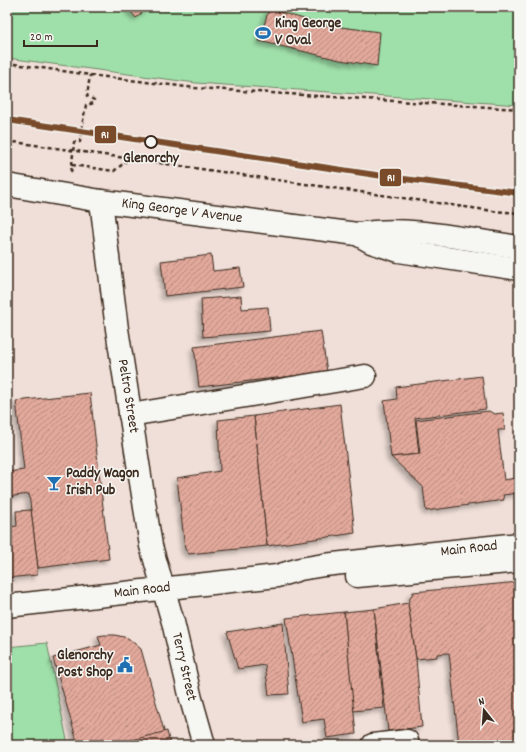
<svg xmlns="http://www.w3.org/2000/svg" width="526" height="752" viewBox="0 0 526 752" font-family="Dekko,sans-serif">
	<style>
		.green { fill: #9fe0aa; stroke: #6d8564 }
		.building { fill: url(#building-hatch); stroke: #3b2a1e; filter: url(#shadow) }
		.lines { fill: none; stroke-linecap: round; stroke-linejoin: round }
		.minor-casing { stroke: #3b2a1e; stroke-width: 25 }
		.major-casing { stroke: #3b2a1e; stroke-width: 25 }
		.path { stroke: #3b2a1e; stroke-width: 2.5; stroke-dasharray: 4 3; stroke-linecap: butt }
		.minor { stroke: #f6f6f2; stroke-width: 22 }
		.major { stroke: #f6f6f2; stroke-width: 22 }
		.rail-1-casing { stroke: #f6f6f2; stroke-width: 9 }
		.rail-1 { stroke: #7a4b2a; stroke-width: 6 }
		.stop-dot { fill: #f6f6f2; stroke: #3b2a1e; stroke-width: 2 }
		.labels { text-anchor: middle; dominant-baseline: central; stroke-width: 3; stroke-linejoin: round; paint-order: stroke }
		.poi-label { font-size: 15px; font-weight: bold; fill: #3b2a1e; stroke: #f6f6f2; text-anchor: start }
		.stop-label { font-size: 15px; font-weight: bold; fill: #3b2a1e; stroke: #f6f6f2 }
		.street-label { font-size: 15px; fill: #3b2a1e; stroke: #f6f6f2 }
		.line-badge { stroke: #f6f6f2; stroke-width: 1.5 }
		.badge-label { font-size: 11px; text-anchor: middle; font-weight: bold; fill: #fff }
	</style>
	<defs>
		<pattern id="building-hatch" width="6" height="6" patternUnits="userSpaceOnUse"><rect width="6" height="6" fill="#e1a89b"/><path d="M-1 1l2-2M0 6l6-6M5 7l2-2" fill="none" stroke="#b8897e"/></pattern>
		<filter id="shadow"><feDropShadow dx="-3.5" dy="3.5" stdDeviation="2" flood-color="#0004"/></filter>
	</defs>
	<rect width="100%" height="100%" fill="#f0dfd8"/>
	<filter id="ink" filterUnits="userSpaceOnUse"><feTurbulence type="fractalNoise" baseFrequency=".025" numOctaves="2"/><feDisplacementMap in="SourceGraphic" scale="8" xChannelSelector="R" yChannelSelector="G"/><feConvolveMatrix kernelMatrix="1 2 1 2 8 2 1 2 1" color-interpolation-filters="sRGB"/></filter>
	<g filter="url(#ink)">
		<g class="green">
			<path d="M7,7H519V105L196,83L7,58Z"/>
			<path d="M47,643L68,745H7V647Z"/>
		</g>
		<g class="building">
			<path d="M127,7H149L136,18Z"/>
			<path d="M269,9L325,25L380,32L377,66L340,60L259,41Z"/>
			<path d="M211,255L213,271L240,268L243,287L165,296L161,261Z"/>
			<path d="M241,296L242,309L268,307L270,331L203,337L201,299Z"/>
			<path d="M321,331L327,372L199,387L194,347Z"/>
			<path d="M482,376L486,409L415,418L419,454L391,457L384,401L397,399L396,387Z"/>
			<path d="M90,393L109,559L38,568L29,494L7,497V472L24,470L16,401Z"/>
			<path d="M340,404L355,533L267,546L254,416Z"/>
			<path d="M489,411L494,414L503,413L505,430H498L504,480L516,478L518,493L503,495L504,500L426,511L423,487L391,457L420,454L416,420Z"/>
			<path d="M254,416L267,546L189,554L185,549L177,478L220,471L218,420Z"/>
			<path d="M31,510L38,568L37,575L7,578V527L17,526L16,511Z"/>
			<path d="M519,582V745H459L449,653L437,654V657L416,659L408,603L413,592Z"/>
			<path d="M408,603L416,659L422,727L388,731L374,609Z"/>
			<path d="M374,609L384,708L353,711L344,612Z"/>
			<path d="M344,612L356,734L327,738L324,719L302,722L286,618Z"/>
			<path d="M283,623L289,694L269,695L265,665L238,669L227,632Z"/>
			<path d="M104,635H115L128,638L141,649L168,745H78L53,658L101,645L98,636Z"/>
			<path d="M167,731L170,745H113Z"/>
		</g>
		<g class="lines">
			<defs>
				<g id="minor">
					<path id="s1" d="M101,201L117,329L151,546L173,622L191,699L204,745"/>
					<path d="M130,415L365,376"/>
					<path d="M373,745L407,741"/>
				</g>
				<g id="major">
					<path id="s2" d="M7,185L101,201L357,234C411,225 466,240 519,247"/>
					<path d="M357,234L371,242L399,251L519,269"/>
					<path d="M357,576L519,561"/>
					<path id="s3" d="M7,606L277,576L300,569L324,565L519,544"/>
				</g>
			</defs>
			<use href="#minor" class="minor-casing"/>
			<use href="#major" class="major-casing"/>
			<g class="path">
				<path d="M7,63L90,75L195,88L519,109"/>
				<path d="M7,141L493,211L519,213"/>
				<path d="M72,165L74,142H80L81,131L86,105L94,103V100L87,96L90,75"/>
				<path d="M71,172L72,165L114,171L129,159"/>
			</g>
			<use href="#minor" class="minor"/>
			<use href="#major" class="major"/>
			<defs>
				<path id="rail-1" d="M7,120L396,178L519,193"/>
			</defs>
			<use href="#rail-1" class="rail-1-casing"/>
			<use href="#rail-1" class="rail-1"/>
		</g>
	</g>
	<defs>
		<symbol id="stadium-bare" viewBox="-9 -9 18 18"><path d="M0-5a6.5 5 0 1 0 0 10a6.5 5 0 1 0 0-10ZM-3.5-1.8h7v3.6h-7Z" fill="#1f6fb2" stroke="#f6f6f2" stroke-width="2.5" paint-order="stroke"/></symbol>
		<symbol id="bar-bare" viewBox="-9 -9 18 18"><path d="M-6-5H6L.8 .8V4.5H3.5V6h-7V4.5H-.8V.8Z" fill="#1f6fb2" stroke="#f6f6f2" stroke-width="2.5" paint-order="stroke"/></symbol>
		<symbol id="civic-bare" viewBox="-9 -9 18 18"><path d="M-.6-6.5H3V-4.5H.6V-3L4-1V1h2V6H-6V1h2V-1L-.6-3ZM-1.2 2.5V6h2.4V2.5Z" fill="#1f6fb2" stroke="#f6f6f2" stroke-width="2.5" paint-order="stroke"/></symbol>
	</defs>
	<g fill-rule="evenodd">
		<use href="#stadium-bare" x="252" y="22" width="22" height="22"/>
		<use href="#bar-bare" x="43" y="472" width="22" height="22"/>
		<use href="#civic-bare" x="114" y="654" width="22" height="22"/>
	</g>
	<circle class="stop-dot" cx="151" cy="142" r="6"/>
	<g class="labels">
		<g class="poi-label">
			<text x="275" y="24">King George<tspan x="275" dy="17">V Oval</tspan></text>
			<text x="66" y="474">Paddy Wagon<tspan x="66" dy="17">Irish Pub</tspan></text>
			<text x="113" y="656" text-anchor="end">Glenorchy<tspan x="113" dy="17">Post Shop</tspan></text>
		</g>
		<g class="stop-label">
			<text x="151" y="159">Glenorchy</text>
		</g>
		<g class="street-label">
			<text stroke="none"><textPath href="#s2" startOffset="177">King George V Avenue</textPath></text>
			<text stroke="none"><textPath href="#s1" startOffset="197">Peltro Street</textPath></text>
			<text stroke="none"><textPath href="#s3" startOffset="466">Main Road</textPath></text>
			<text stroke="none"><textPath href="#s3" startOffset="136">Main Road</textPath></text>
			<text stroke="none"><textPath href="#s1" startOffset="474">Terry Street</textPath></text>
		</g>
	</g>
	<g class="line-badge">
		<rect x="94" y="125" width="23" height="19" rx="4" fill="#7a4b2a"/>
		<rect x="379" y="168" width="23" height="19" rx="4" fill="#7a4b2a"/>
	</g>
	<g class="badge-label">
		<text x="105" y="138">R1</text>
		<text x="391" y="181">R1</text>
	</g>
	<rect width="526" height="752" fill="none" stroke="#f6f6f2" stroke-width="24"/>
	<rect x="12" y="12" width="502" height="728" fill="none" stroke="#3b2a1e" stroke-width="1.5" filter="url(#ink)"/>
	<g transform="translate(484 710) rotate(343)" stroke="#f6f6f2" stroke-width="3" paint-order="stroke">
	<path d="M0-3L7 15L0 10L-7 15Z" fill="#3b2a1e"/>
	<text y="-6" font-size="11" font-weight="bold" text-anchor="middle" fill="#3b2a1e">N</text>
	</g>
	<path d="M24 40v6h73v-6" fill="none" stroke="#3b2a1e" stroke-width="2"/>
	<text x="30" y="40" font-size="12" fill="#3b2a1e" stroke="#f6f6f2" stroke-width="3" paint-order="stroke">20 m</text>
</svg>
